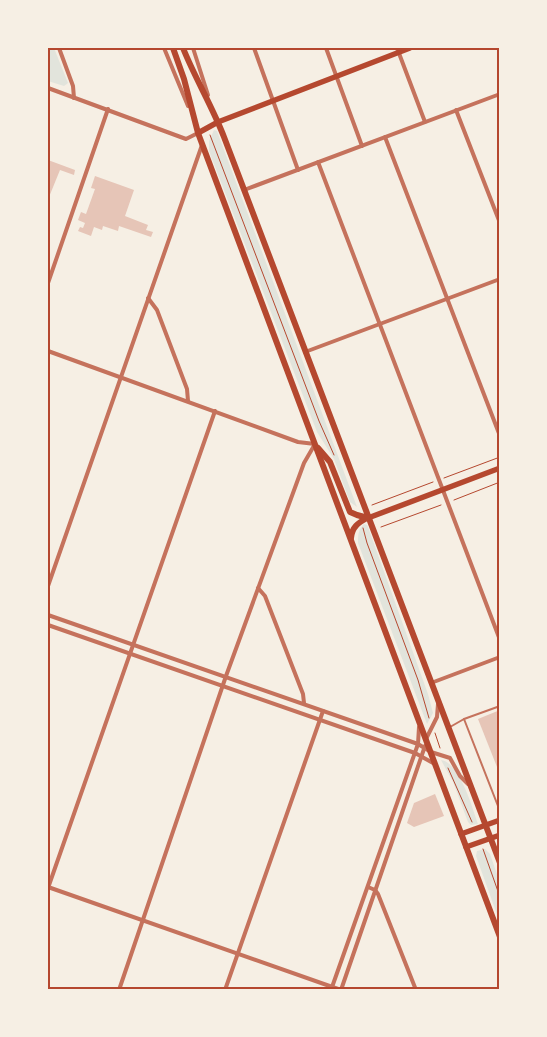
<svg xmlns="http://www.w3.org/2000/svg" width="547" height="1037" viewBox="0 0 547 1037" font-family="Commissioner,sans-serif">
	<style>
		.green { fill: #e2e4dc }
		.building { fill: #e6c5b7 }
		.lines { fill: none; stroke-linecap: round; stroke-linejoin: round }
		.path { stroke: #b5482f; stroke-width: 1 }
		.service { stroke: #c5725c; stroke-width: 2 }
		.minor { stroke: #c5725c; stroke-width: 4 }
		.secondary { stroke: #b5482f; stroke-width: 5.5 }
		.primary { stroke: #b5482f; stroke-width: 6 }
		.neatline { fill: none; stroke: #b5482f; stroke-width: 2 }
	</style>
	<rect width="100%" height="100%" fill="#f6efe4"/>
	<g class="green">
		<path d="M48,48H54L68,83L64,86L48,81Z"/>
		<path d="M214,130L217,131L357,507L350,502L334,459L317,432L209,151V141Z"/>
		<path d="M364,524L367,525L368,527L428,694L433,713L427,724L358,543C358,535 358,530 364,524Z"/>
		<path d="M441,760C460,763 472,807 478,824L471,825L468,822L453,782Z"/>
		<path d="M485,849L490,854L499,880V920L476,856L477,851Z"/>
	</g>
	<g class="building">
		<path d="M48,160L75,170L74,175L60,170L49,197H48Z"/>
		<path d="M95,176L134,190L125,216L148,225L146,230L153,232L151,237L119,226L118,231L103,226L102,230L94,227L91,236L78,231L80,227L83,228L85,223L78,220L81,212L86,214L95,189L91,188Z"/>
		<path d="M500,710V772H499L478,719Z"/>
		<path d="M435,794L444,816L414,827L407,823L414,803Z"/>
	</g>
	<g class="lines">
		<g class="path">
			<path d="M210,135L319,421L334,455"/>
			<path d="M444,478L500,457"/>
			<path d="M454,500L500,482"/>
			<path d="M372,505L433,482"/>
			<path d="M381,527L441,505"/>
			<path d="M363,528L367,543L418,680L429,718"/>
			<path d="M435,733L440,748"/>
			<path d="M448,768L472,822"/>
			<path d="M483,849L500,897"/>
		</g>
		<g class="service">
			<path d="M464,719L500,706"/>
			<path d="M450,727L464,719L498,806L500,805"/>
		</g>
		<g class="minor">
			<path d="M59,48L73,86L74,98"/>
			<path d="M164,48L188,106"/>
			<path d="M193,48L208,95"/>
			<path d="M254,48L298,170"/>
			<path d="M326,48L362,146"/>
			<path d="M397,48L425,122"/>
			<path d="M48,88L186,139L198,133"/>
			<path d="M456,110L500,223"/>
			<path d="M385,137L500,436"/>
			<path d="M318,162L500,640"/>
			<path d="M244,190L500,94"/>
			<path d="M48,283L108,109"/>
			<path d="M148,298L157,310L187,389L188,401"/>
			<path d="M48,351L298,442L315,444L304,463L226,676L119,990"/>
			<path d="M305,352L500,279"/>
			<path d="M48,586L202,145"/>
			<path d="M258,588L265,596L303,694L304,703"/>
			<path d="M48,615L418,744L431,752L450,758L460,776L468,784"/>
			<path d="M48,625L415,753L433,763"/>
			<path d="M431,683L500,657"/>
			<path d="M426,739L437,717L438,704"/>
			<path d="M48,887L341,990"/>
			<path d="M368,887L375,890L378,894L416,990"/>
			<path d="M48,888L215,411"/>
			<path d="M225,990L323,711"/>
			<path d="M331,990L418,744L419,727"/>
			<path d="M341,990L425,746"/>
		</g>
		<g class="secondary">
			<path d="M198,133L218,122L410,48"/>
			<path d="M368,518L500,468"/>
			<path d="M461,834L500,820"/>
			<path d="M466,847L500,835"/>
		</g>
		<g class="primary">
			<path d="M173,48L184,79L198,133L500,937"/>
			<path d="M183,48C195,78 212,106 224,137L500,863"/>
			<path d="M318,448L330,462L350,512L357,515L368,518"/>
			<path d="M351,538C352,527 358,523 367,518"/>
		</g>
	</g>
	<rect width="547" height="1037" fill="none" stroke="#f6efe4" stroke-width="98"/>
	<rect x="49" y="49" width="449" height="939" class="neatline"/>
</svg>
